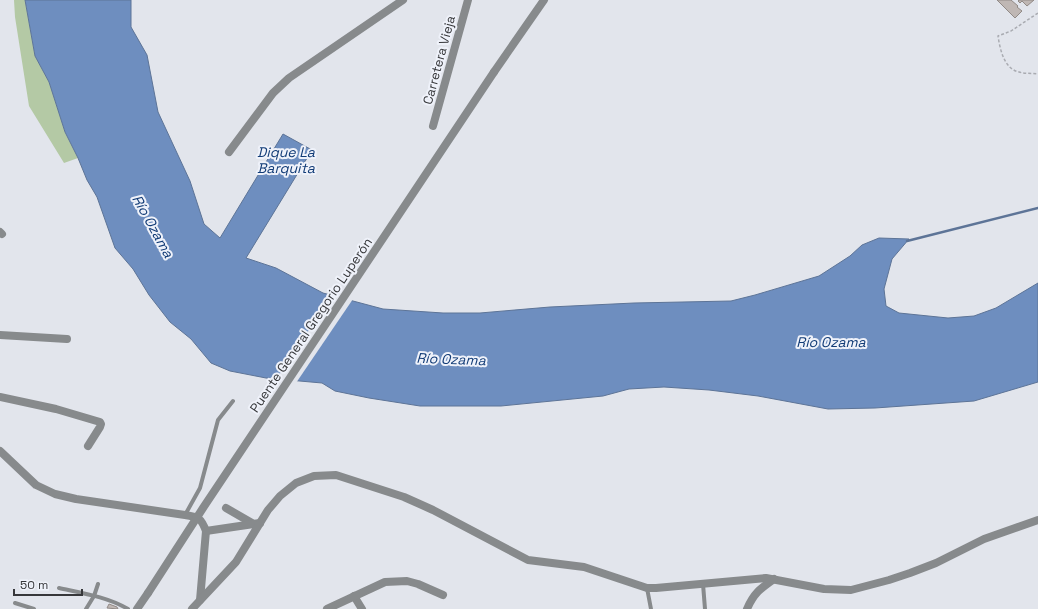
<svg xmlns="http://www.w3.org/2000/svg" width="1038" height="609" viewBox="0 0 1038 609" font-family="'Space Grotesk',sans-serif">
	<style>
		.green { fill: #b4c9a5 }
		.water { fill: #6e8ebf; stroke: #5d7497 }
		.pier { fill: #e2e5ec }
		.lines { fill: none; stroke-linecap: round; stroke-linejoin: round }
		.stream { stroke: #5d7497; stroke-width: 2.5 }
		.building { fill: #bfb7b4; stroke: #918a86 }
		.path { stroke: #a9abb1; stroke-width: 1.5; stroke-dasharray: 3 2; stroke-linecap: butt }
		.service { stroke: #878a8c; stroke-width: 4 }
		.minor { stroke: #878a8c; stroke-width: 8 }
		.tertiary { stroke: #878a8c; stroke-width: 8 }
		.tertiary-bridge { stroke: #878a8c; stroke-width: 8 }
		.labels { text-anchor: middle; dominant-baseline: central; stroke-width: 4; stroke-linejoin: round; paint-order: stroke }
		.street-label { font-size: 13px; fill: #36373a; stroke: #eff2fa }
		.water-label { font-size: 14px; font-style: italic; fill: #113b76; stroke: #eff2fa }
	</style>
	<rect width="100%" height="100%" fill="#e2e5ec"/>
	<path class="green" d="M14,0H25L35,56L49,82L65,132L78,158L64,163L29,106L15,17Z"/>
	<path class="water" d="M25,0H131V27L147,55L158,112L190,181L204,224L220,238L283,134L312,150L246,258L276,268L323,293L383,309L443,313H480L550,307L634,303L731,301L755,295L819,276L850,256L862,245L879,238L909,239L892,259L884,289L886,306L899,313L948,318L974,316L996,308L1038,283V382L974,401L875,408L828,409L758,396L709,390L664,387L629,389L603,396L501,406H420L369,398L335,391L322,383L266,378L230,371L211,363L191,339L170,322L149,295L133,269L115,248L97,197L87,180L78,158L65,132L49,82L35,56Z"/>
	<path class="pier" d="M333,294L353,299L296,383L275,381Z"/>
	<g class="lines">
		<path class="stream" d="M907,241L1038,208"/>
	</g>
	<g class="building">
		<path d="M997,0H1011L1018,6L1017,7L1022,11L1015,18Z"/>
		<path d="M1019,0H1034L1027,6L1022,1L1020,3L1018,1Z"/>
		<path d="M109,604L117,607L118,609L107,608Z"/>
	</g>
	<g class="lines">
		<path class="path" d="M1038,13L1011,31L998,36C1000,49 1004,69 1019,72C1025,74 1032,73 1038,74"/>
		<g class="service">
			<path d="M185,515L200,488L218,420L233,401"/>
			<path d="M703,584L705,609"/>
			<path d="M59,588C82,593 108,597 128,609"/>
			<path d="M647,588L651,609"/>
			<path d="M15,603L34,609"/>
			<path d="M86,609L94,596L98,584"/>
		</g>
		<g class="minor">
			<path d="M433,126L468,0"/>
			<path d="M229,152L273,93L289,78L403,0"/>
			<path d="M0,232L2,234"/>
			<path d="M0,335L67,339"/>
			<path d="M0,397L56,409L100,422L101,424L100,427L88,446"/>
			<path d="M0,451L36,485L55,494L76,499L185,515C199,517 201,518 206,531L200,600"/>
			<path d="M226,508L252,523"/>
			<path d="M206,531L260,523"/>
			<path d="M354,596L362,609"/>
			<path d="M192,609L236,562L268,510L280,496L296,483L314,476L336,475L404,497L433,510L528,560L584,567L647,588H656L766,578L824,589L851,590L889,580L910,573L936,563L984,539L1038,520"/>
			<path d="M327,609L385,582L407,581L418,584L443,595"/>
			<path d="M747,609C754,593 760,589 774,579"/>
		</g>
		<g class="tertiary">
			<path d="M494,72L544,0"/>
			<path d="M137,609L148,593"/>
		</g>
		<path class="tertiary-bridge" d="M148,593L203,508L494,72"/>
	</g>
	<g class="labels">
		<g class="street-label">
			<text transform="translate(439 60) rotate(-75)">Carretera Vieja</text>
			<text transform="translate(311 325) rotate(-56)">Puente General Gregorio Luperón</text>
		</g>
		<g class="water-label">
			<text x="286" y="152">Dique La<tspan x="286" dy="16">Barquita</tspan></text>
			<text transform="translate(153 226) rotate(61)">Río Ozama</text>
			<text x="831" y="342">Río Ozama</text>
			<text transform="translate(451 359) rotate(2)">Río Ozama</text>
		</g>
	</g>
	<path d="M14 589v6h68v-6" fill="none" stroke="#36373a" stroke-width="2"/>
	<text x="20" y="589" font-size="12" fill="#36373a" stroke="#eff2fa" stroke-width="3" paint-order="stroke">50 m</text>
</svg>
